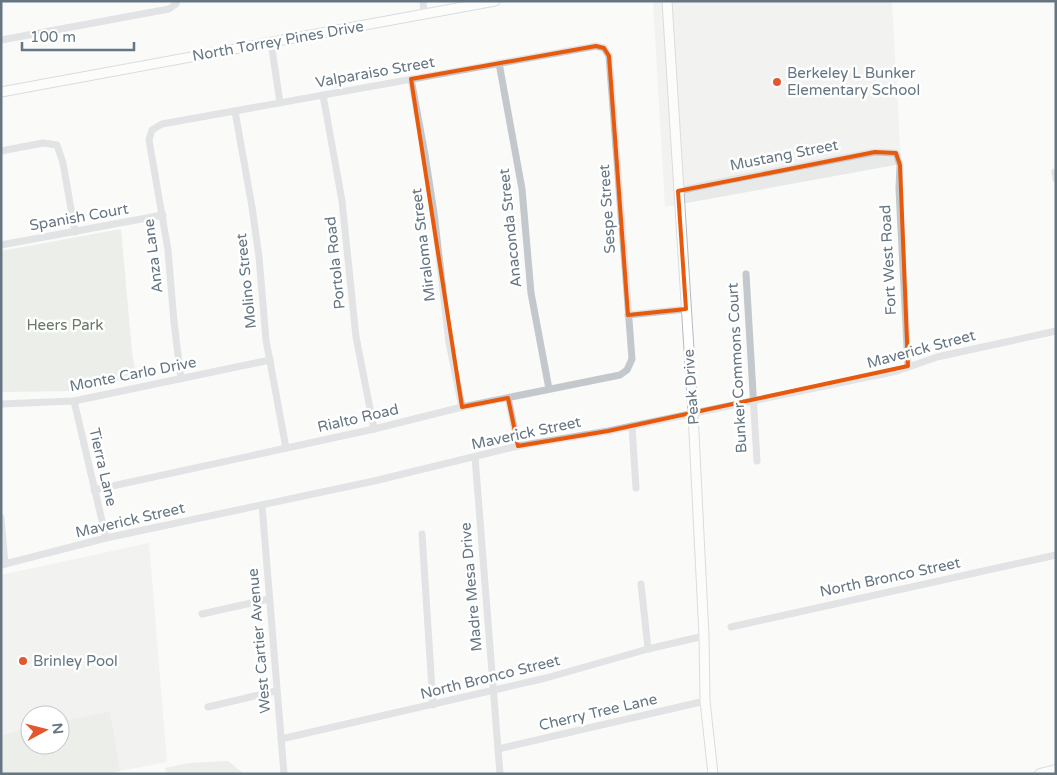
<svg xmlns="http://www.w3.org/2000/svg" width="1057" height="775" viewBox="0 0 1057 775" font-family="'Varela Round',sans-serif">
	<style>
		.built { fill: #e8e9e9 }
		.green { fill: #dadfd7 }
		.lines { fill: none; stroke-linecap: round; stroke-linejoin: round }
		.secondary-casing { stroke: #b3babf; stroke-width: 11 }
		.primary-casing { stroke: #b5babe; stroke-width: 12 }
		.street { stroke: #c3c8cc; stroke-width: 7 }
		.secondary { stroke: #fff; stroke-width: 9 }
		.primary { stroke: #fff; stroke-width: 10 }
		.marked { fill: none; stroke: #e8590c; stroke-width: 4; stroke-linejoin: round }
		.poi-dot { fill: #e4572e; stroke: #fff; stroke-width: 2 }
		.labels { text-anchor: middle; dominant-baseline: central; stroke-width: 5; stroke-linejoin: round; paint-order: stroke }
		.street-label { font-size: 15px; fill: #657683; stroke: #fff }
		.poi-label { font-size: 15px; fill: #657683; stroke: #fff; text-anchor: start }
		.park-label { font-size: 15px; fill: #687a64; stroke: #fff }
	</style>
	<rect width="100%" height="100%" fill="#fafaf8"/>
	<g class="built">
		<path d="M653,1H892L901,164L665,207Z"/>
		<path d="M149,543L167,762L120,771L110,711L60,722V715H30V728L1,735V575Z"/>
	</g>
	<g class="green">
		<path d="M121,229L132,352L136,377L70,391L1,392V251Z"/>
		<path d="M110,711L120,771L107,774H1V735L30,728V745H60V722Z"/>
		<path d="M228,761L244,774H167L165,768L189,763Z"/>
	</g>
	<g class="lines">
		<defs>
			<g id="secondary">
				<path d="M667,1L693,413L704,636L705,701L713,774"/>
				<path d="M1,92L495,1"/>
			</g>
			<path id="primary" d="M1040,774L1056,770"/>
		</defs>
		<use href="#secondary" class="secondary-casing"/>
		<use href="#primary" class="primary-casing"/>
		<g class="street">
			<path d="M423,1L424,14"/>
			<path d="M1,40L169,9L176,4L177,1"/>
			<path d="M271,42L280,103"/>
			<path d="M499,63L522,189L531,293L549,389"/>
			<path d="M411,79L425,155L434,213L449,342L462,407"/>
			<path d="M323,95L342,201L356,337L374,429"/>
			<path d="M235,111L252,207L259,257L266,340L286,448"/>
			<path d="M1,151L43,143L57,145L63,163L75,232"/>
			<path d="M1055,172L1056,179"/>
			<path d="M678,191L720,182L875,152L896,153L900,165L899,189L908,366"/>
			<path d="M1,245L163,215"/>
			<path d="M746,274L757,461"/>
			<path d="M628,315L686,309"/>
			<path d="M508,398L518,446"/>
			<path d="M74,401L106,538"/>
			<path d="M1,404L74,401L270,360"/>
			<path d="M632,426L636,488"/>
			<path d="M475,457L500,774"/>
			<path d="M94,490L374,429L462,407L620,375L627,370L632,359L609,56L604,48L596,46L162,124L152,130L149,140L168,250L174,322L181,379"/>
			<path d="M262,505L284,774"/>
			<path d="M1,518L5,564"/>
			<path d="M422,534L433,705"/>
			<path d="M1,565L106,538L374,481L518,446L608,431L897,371L937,357L1056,331"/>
			<path d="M641,584L648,649"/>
			<path d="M202,614L269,599"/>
			<path d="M731,627L1056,555"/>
			<path d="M208,707L276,691"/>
			<path d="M281,739L546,678L648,649L704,636"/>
			<path d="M498,749L705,701"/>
		</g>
		<use href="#secondary" class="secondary"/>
		<use href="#primary" class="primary"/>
	</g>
	<path d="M0 0H1057V775H0ZM596,46L604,48L609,56L628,315L686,309L678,191L875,152L896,153L900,165L908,366L608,431L518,446L508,398L462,407L411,79Z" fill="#fafaf8" fill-opacity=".55" fill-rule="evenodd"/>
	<path class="marked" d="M596,46L604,48L609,56L628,315L686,309L678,191L875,152L896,153L900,165L908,366L608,431L518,446L508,398L462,407L411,79Z"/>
	<g class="poi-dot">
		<circle cx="777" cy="82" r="5"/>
		<circle cx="23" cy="661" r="5"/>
	</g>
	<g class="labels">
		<g class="street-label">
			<text transform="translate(278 41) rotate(-10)">North Torrey Pines Drive</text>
			<text transform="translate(375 72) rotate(-10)">Valparaiso Street</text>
			<text transform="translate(784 155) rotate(-11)">Mustang Street</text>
			<text transform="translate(607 209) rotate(-94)">Sespe Street</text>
			<text transform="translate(79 217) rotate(-10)">Spanish Court</text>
			<text transform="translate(510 228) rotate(-96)">Anaconda Street</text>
			<text transform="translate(423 245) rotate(-97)">Miraloma Street</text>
			<text transform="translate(153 256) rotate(-97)">Anza Lane</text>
			<text transform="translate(888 260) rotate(-93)">Fort West Road</text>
			<text transform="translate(335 263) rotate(-96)">Portola Road</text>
			<text transform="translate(246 281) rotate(-96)">Molino Street</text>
			<text transform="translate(921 349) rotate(-15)">Maverick Street</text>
			<text transform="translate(737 368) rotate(-93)">Bunker Commons Court</text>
			<text transform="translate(133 374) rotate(-11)">Monte Carlo Drive</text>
			<text transform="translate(691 387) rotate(-94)">Peak Drive</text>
			<text transform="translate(358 418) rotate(-13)">Rialto Road</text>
			<text transform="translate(526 433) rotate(-12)">Maverick Street</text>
			<text transform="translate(103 467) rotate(77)">Tierra Lane</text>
			<text transform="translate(130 520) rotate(-13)">Maverick Street</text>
			<text transform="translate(890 577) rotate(-12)">North Bronco Street</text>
			<text transform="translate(471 587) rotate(-95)">Madre Mesa Drive</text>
			<text transform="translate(259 641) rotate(-95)">West Cartier Avenue</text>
			<text transform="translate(490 677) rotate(-14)">North Bronco Street</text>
			<text transform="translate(598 712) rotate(-13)">Cherry Tree Lane</text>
		</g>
		<g class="poi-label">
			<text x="787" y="73">Berkeley L Bunker<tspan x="787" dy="17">Elementary School</tspan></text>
			<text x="33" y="661">Brinley Pool</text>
		</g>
		<g class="park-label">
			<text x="65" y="325">Heers Park</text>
		</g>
	</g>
	<rect width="1057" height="775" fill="none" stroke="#657683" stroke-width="5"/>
	<g transform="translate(45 730) rotate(83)"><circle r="24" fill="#ffffff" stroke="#c1c8cd"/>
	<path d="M0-4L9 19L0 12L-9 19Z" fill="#e4572e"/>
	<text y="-8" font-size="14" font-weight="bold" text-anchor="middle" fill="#657683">N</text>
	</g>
	<path d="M22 42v8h112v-8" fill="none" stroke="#657683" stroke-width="2.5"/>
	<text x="30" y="42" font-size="15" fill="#657683" stroke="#ffffff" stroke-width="4" paint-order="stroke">100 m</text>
</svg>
